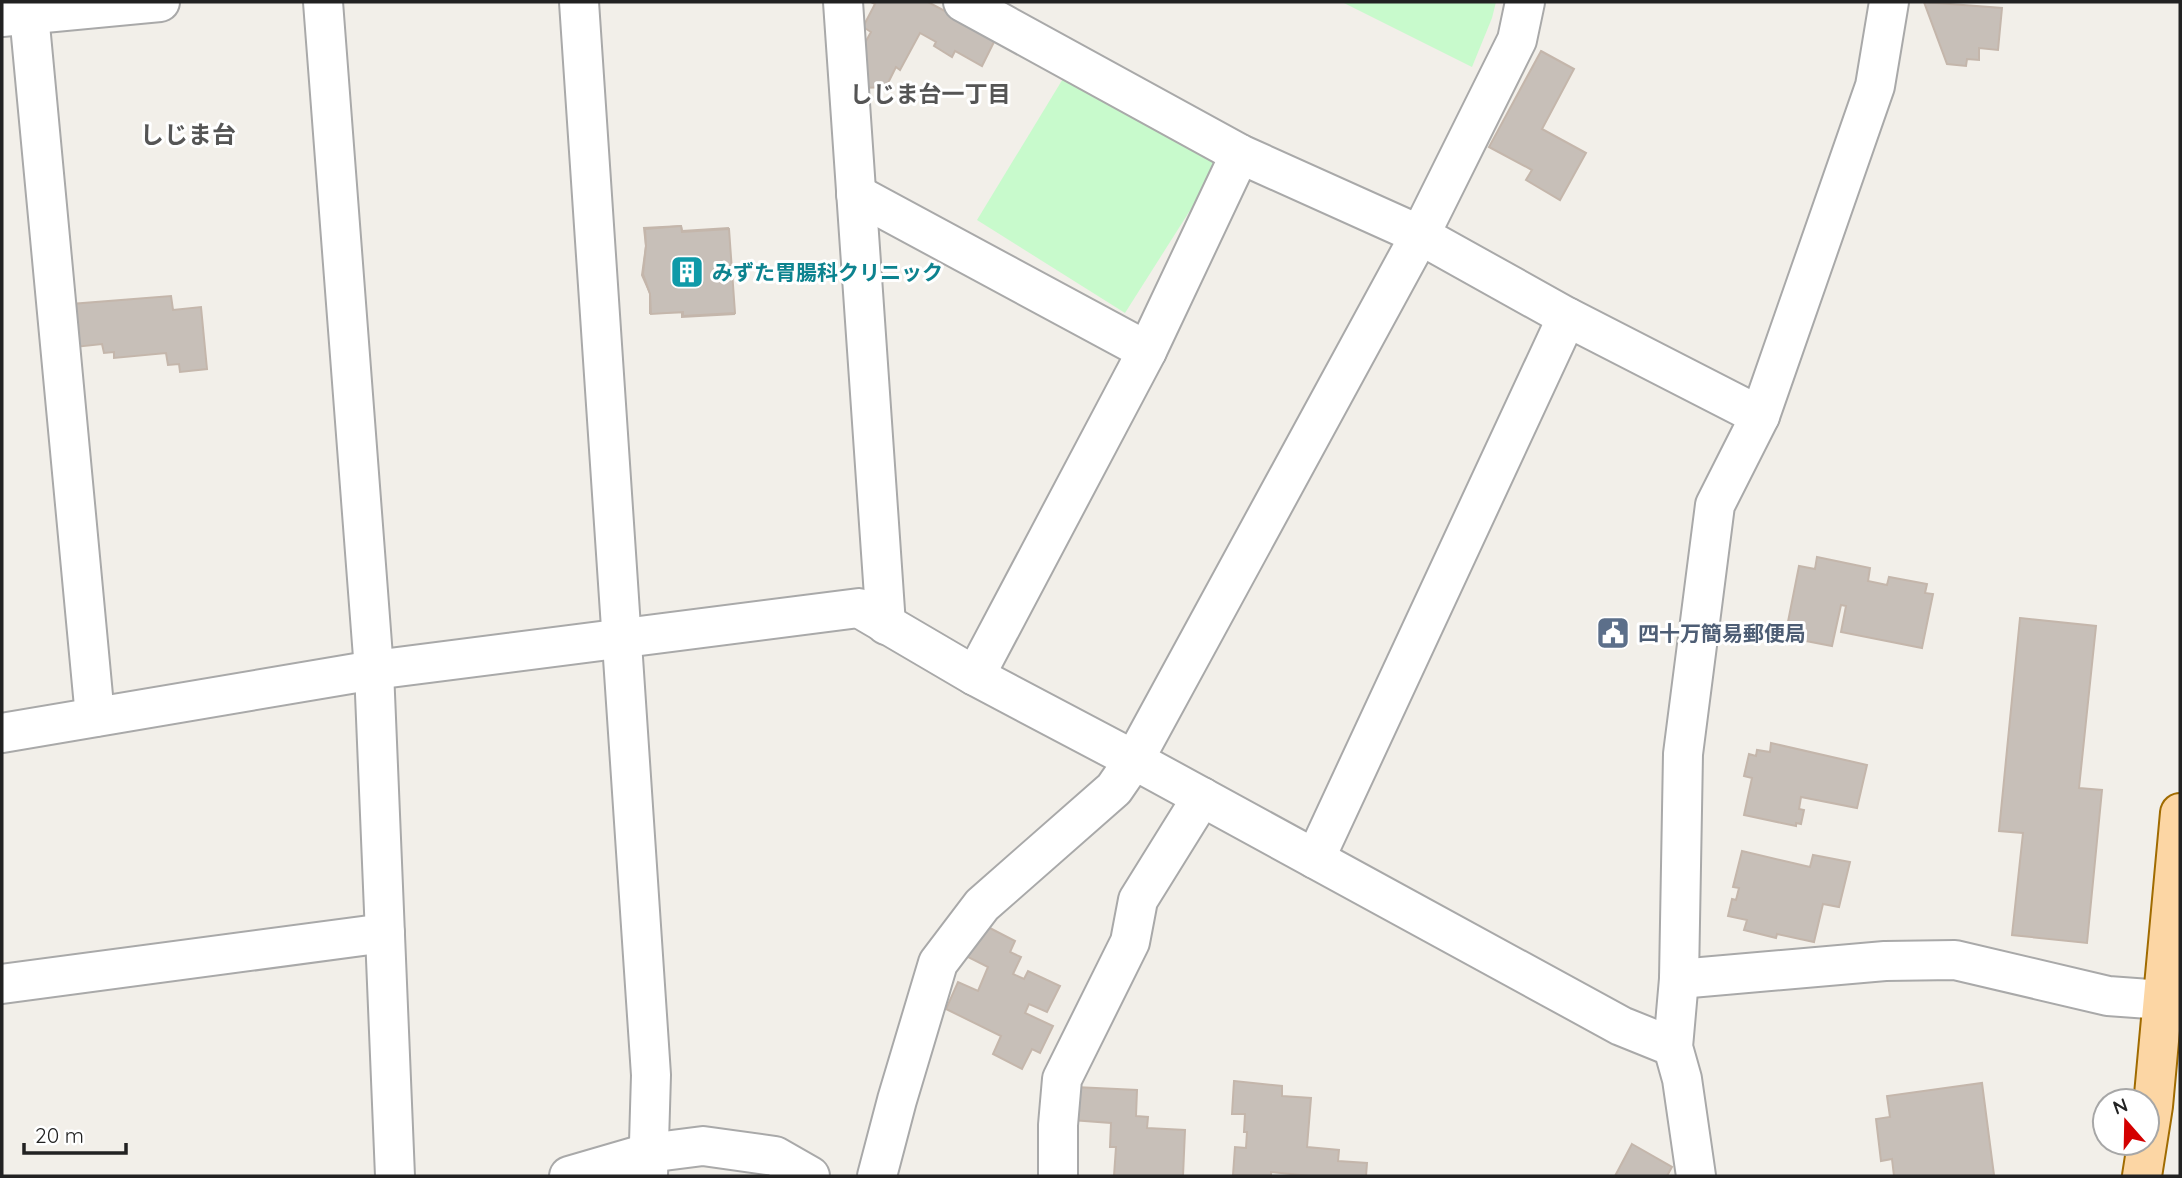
<svg xmlns="http://www.w3.org/2000/svg" width="2182" height="1178" viewBox="0 0 2182 1178" font-family="Quicksand,'Noto Sans JP',sans-serif">
	<style>
		.park { fill: #c8facc }
		.building { fill: #c7bfb8; stroke: #c4b6ab; stroke-width: 2 }
		.lines { fill: none; stroke-linecap: round; stroke-linejoin: round }
		.minor-casing { stroke: #a9a9a9; stroke-width: 42 }
		.major-casing { stroke: #a06b00; stroke-width: 42 }
		.minor { stroke: #fff; stroke-width: 38 }
		.major { stroke: #fcd6a4; stroke-width: 38 }
		.labels { text-anchor: middle; dominant-baseline: central; stroke-width: 6; stroke-linejoin: round; paint-order: stroke }
		.culture-label { font-size: 21px; font-weight: bold; fill: #0d838f; stroke: #fff; text-anchor: start }
		.service-label { font-size: 21px; font-weight: bold; fill: #4e5e75; stroke: #fff; text-anchor: start }
		.neighbourhood-label { font-size: 23px; font-weight: bold; fill: #555; stroke: #fff }
		.quarter-label { font-size: 24px; font-weight: bold; fill: #555; stroke: #fff }
	</style>
	<rect width="100%" height="100%" fill="#f2efe9"/>
	<g class="park">
		<path d="M1342,2H1496L1492,18L1472,67Z"/>
		<path d="M1064,77L1222,160L1125,313L977,220Z"/>
	</g>
	<g class="building">
		<path d="M871,2H928L996,38L982,66L955,51L952,57L934,46L936,42L920,33L900,70L896,67L886,87L863,88L861,50L871,32L863,27L875,4Z"/>
		<path d="M1924,2L2002,8L1998,50L1979,48V60L1967,59L1966,66L1947,64Z"/>
		<path d="M1541,51L1574,69L1542,129L1586,153L1560,200L1526,180L1532,170L1489,147Z"/>
		<path d="M681,226L682,231L728,228L734,314L682,317V312L650,313V293L642,275L646,246L644,228Z"/>
		<path d="M681,226L682,232L729,229L735,313L683,316V312L651,314L650,294L643,274L646,246L645,229Z"/>
		<path d="M171,296L173,310L201,307L207,369L180,372L179,364L168,365L166,353L114,358V352L104,353L102,344L75,347L71,304Z"/>
		<path d="M1817,557L1870,568L1868,581L1887,585L1889,577L1927,584L1925,593L1933,594L1922,648L1841,632L1846,606L1841,605L1832,646L1785,637L1799,566L1815,569Z"/>
		<path d="M2020,618L2096,626L2079,788L2102,790L2087,943L2012,935L2023,833L1999,831Z"/>
		<path d="M1771,743L1867,765L1857,808L1801,797L1799,809L1804,810L1801,824L1796,823V826L1744,815L1752,778L1744,776L1749,754L1756,756L1757,750L1770,752Z"/>
		<path d="M1742,851L1810,867L1813,855L1850,862L1839,907L1823,904L1814,942L1777,934L1776,938L1744,930L1747,920L1728,916L1732,899L1736,900L1739,888L1733,887Z"/>
		<path d="M984,925L1015,941L1010,952L1021,957L1013,974L1024,979L1028,971L1060,986L1047,1012L1029,1004L1025,1013L1053,1026L1040,1053L1032,1049L1022,1069L993,1054L1001,1036L946,1009L958,982L978,991L988,967L962,954Z"/>
		<path d="M1234,1081L1282,1086V1096L1311,1098L1307,1147L1339,1150L1338,1161L1367,1163L1366,1176H1311L1271,1172V1176L1233,1175L1235,1147L1246,1148L1247,1132H1244L1245,1114H1232Z"/>
		<path d="M1982,1083L1994,1175L1894,1176L1892,1159L1881,1161L1876,1119L1890,1117L1887,1096Z"/>
		<path d="M1075,1087L1137,1090L1136,1116L1148,1117L1147,1128L1185,1130L1183,1176H1114L1116,1147H1110L1111,1123L1072,1120Z"/>
		<path d="M1632,1144L1672,1167L1667,1176H1615Z"/>
	</g>
	<g class="lines">
		<defs>
			<g id="minor">
				<path d="M323,2L374,670L395,1176"/>
				<path d="M579,2L651,1075L648,1176"/>
				<path d="M843,2L886,625"/>
				<path d="M963,2L1240,154L1420,235L1567,317L1760,416"/>
				<path d="M29,14L95,717"/>
				<path d="M2,17L160,2"/>
				<path d="M856,194L1147,351"/>
				<path d="M975,676L1147,351L1240,154"/>
				<path d="M2,733L374,670L859,608L975,676L1134,760L1621,1026L1673,1047"/>
				<path d="M1315,859L1567,317"/>
				<path d="M1679,979L1885,961L1955,960L2108,996L2163,1000"/>
				<path d="M2,984L385,933"/>
				<path d="M569,1176L648,1153L703,1146L775,1156L810,1176"/>
				<path d="M877,1176L897,1100L938,963L982,905L1114,789L1134,760L1420,235L1517,40L1525,2"/>
				<path d="M1058,1176V1125L1062,1079L1130,942L1138,900L1202,797"/>
				<path d="M1696,1176L1682,1079L1673,1047L1679,979L1683,754L1715,505L1760,416L1875,86L1889,2"/>
			</g>
			<path id="major" d="M2142,1176L2153,1106L2180,813"/>
		</defs>
		<use href="#minor" class="minor-casing"/>
		<use href="#major" class="major-casing"/>
		<use href="#minor" class="minor"/>
		<use href="#major" class="major"/>
	</g>
	<defs>
		<symbol id="building-square" viewBox="-11 -11 22 22"><rect x="-9" y="-9" width="18" height="18" rx="4" fill="#0f9aa8" stroke="#fff"/><path d="M-4-6H4V6H1V3H-1V6H-4ZM-2.5-4.3h1.7v1.8h-1.7ZM.8-4.3h1.7v1.8H.8ZM-2.5-1h1.7V.8h-1.7ZM.8-1h1.7V.8H.8Z" fill="#fff"/></symbol>
		<symbol id="civic-square" viewBox="-11 -11 22 22"><rect x="-9" y="-9" width="18" height="18" rx="4" fill="#5c6f8a" stroke="#fff"/><path d="M-.6-6.5H3V-4.5H.6V-3L4-1V1h2V6H-6V1h2V-1L-.6-3ZM-1.2 2.5V6h2.4V2.5Z" fill="#fff"/></symbol>
	</defs>
	<g fill-rule="evenodd">
		<use href="#building-square" x="668" y="253" width="38" height="38"/>
		<use href="#civic-square" x="1594" y="614" width="38" height="38"/>
	</g>
	<g class="labels">
		<g class="culture-label">
			<text x="712" y="272">みずた胃腸科クリニック</text>
		</g>
		<g class="service-label">
			<text x="1638" y="633">四十万簡易郵便局</text>
		</g>
		<g class="neighbourhood-label">
			<text x="930" y="93">しじま台一丁目</text>
		</g>
		<g class="quarter-label">
			<text x="188" y="134">しじま台</text>
		</g>
	</g>
	<rect width="2182" height="1178" fill="none" stroke="#222222" stroke-width="7"/>
	<g transform="translate(2126 1122) rotate(340)"><circle r="33" fill="#ffffff" stroke="#a7a7a7" stroke-width="2"/>
	<path d="M0-5L12 26L0 18L-12 26Z" fill="#d40000"/>
	<text y="-10" font-size="19" font-weight="bold" text-anchor="middle" fill="#222222">N</text>
	</g>
	<path d="M24 1143v10h102v-10" fill="none" stroke="#222222" stroke-width="3.5"/>
	<text x="35" y="1143" font-size="21" fill="#222222" stroke="#ffffff" stroke-width="5" paint-order="stroke">20 m</text>
</svg>
